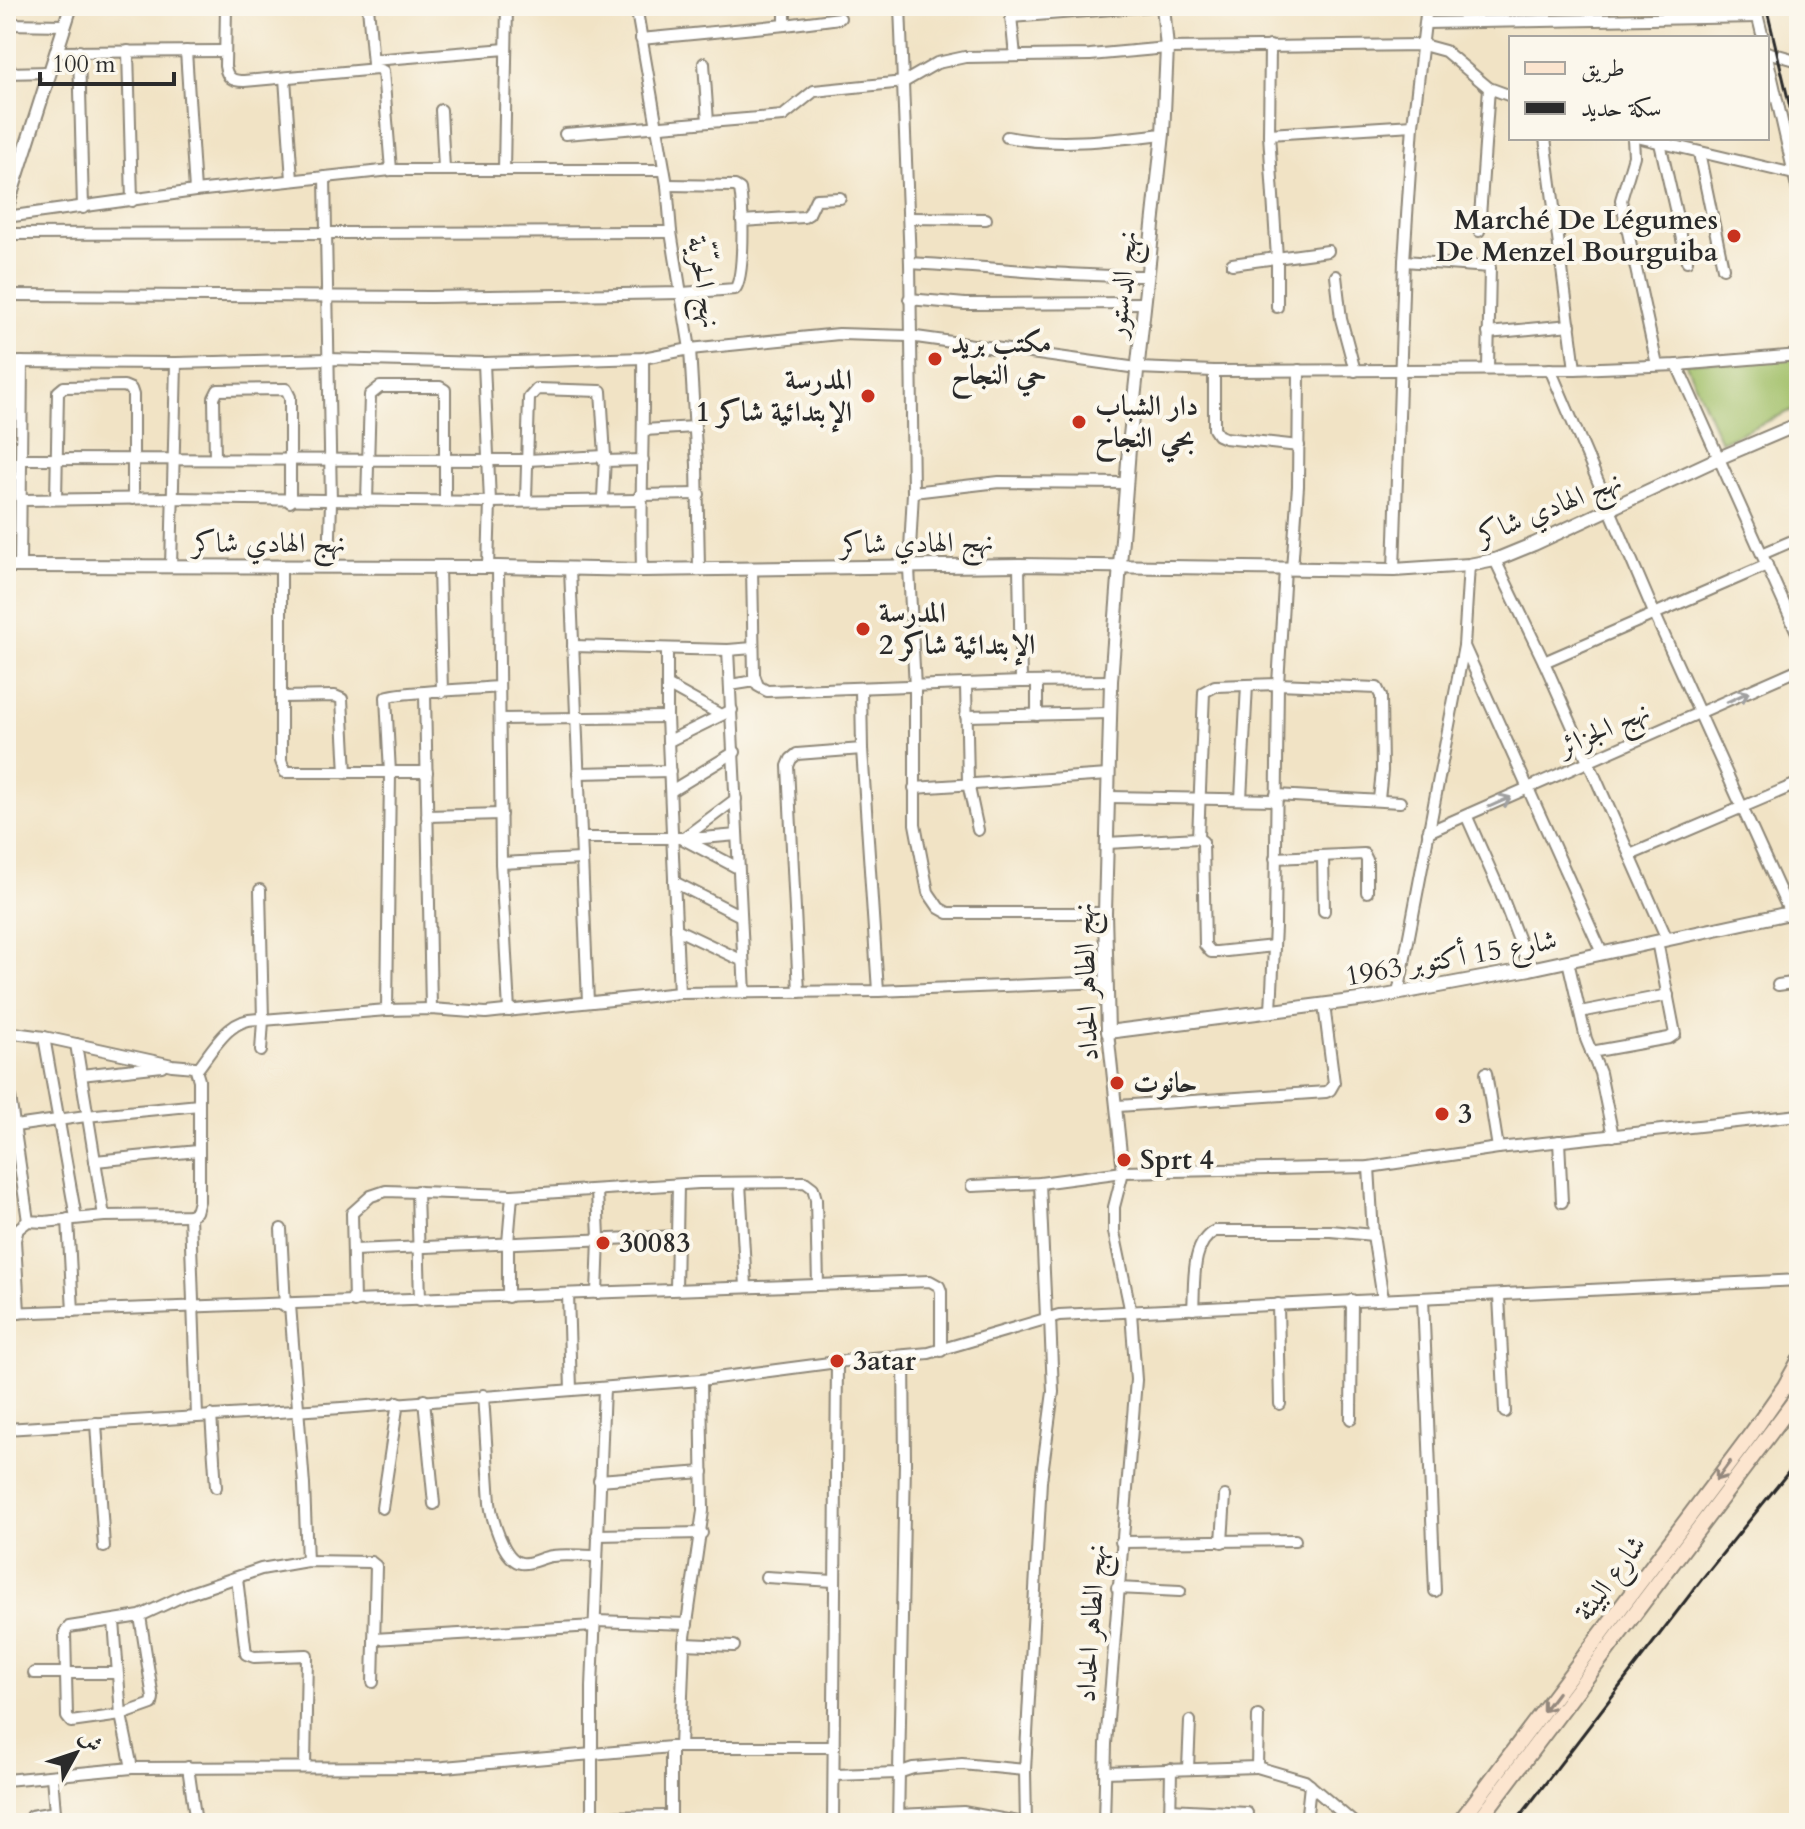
<svg xmlns="http://www.w3.org/2000/svg" width="1805" height="1829" viewBox="0 0 1805 1829" font-family="Cardo,Amiri,serif">
	<style>
		.green { fill: #a0bf67; stroke: #667549; stroke-width: 2 }
		.lines { fill: none; stroke-linecap: round; stroke-linejoin: round }
		.minor-casing { stroke: #8e8778; stroke-width: 14 }
		.tertiary-casing { stroke: #8e8778; stroke-width: 16 }
		.secondary-casing { stroke: #8e8778; stroke-width: 18 }
		.minor { stroke: #fff; stroke-width: 10 }
		.tertiary { stroke: #fff; stroke-width: 12 }
		.secondary { stroke: #fce5cf; stroke-width: 14 }
		.rail { stroke: #2b2b2b; stroke-width: 3 }
		.oneway { stroke: #a0a0a0 }
		.oneway2 { stroke: #94887d }
		.poi-dot { fill: #c8321e; stroke: #fbf7ec; stroke-width: 3 }
		.labels { text-anchor: middle; dominant-baseline: central; stroke-width: 8; stroke-linejoin: round; paint-order: stroke }
		.poi-label { font-size: 28px; font-weight: bold; fill: #2b2b2b; stroke: #fbf7ec; text-anchor: start }
		.street-label { font-size: 28px; fill: #2b2b2b; stroke: #fbf7ec }
	</style>
	<rect width="100%" height="100%" fill="#fbf7ec"/>
	<filter id="ink" filterUnits="userSpaceOnUse"><feTurbulence type="fractalNoise" baseFrequency=".0125" numOctaves="2"/><feDisplacementMap in="SourceGraphic" scale="16" xChannelSelector="R" yChannelSelector="G"/><feConvolveMatrix kernelMatrix="1 2 1 2 8 2 1 2 1" color-interpolation-filters="sRGB"/></filter>
	<filter id="wash" filterUnits="userSpaceOnUse"><feTurbulence type="fractalNoise" baseFrequency=".006" numOctaves="4" result="noise"/><feDisplacementMap in="SourceGraphic" scale="32" xChannelSelector="R" yChannelSelector="G"/><feGaussianBlur stdDeviation="1.8" result="paint"/><feColorMatrix in="noise" values="0 0 0 0 0 0 0 0 0 0 0 0 0 0 0 0 0 1.4 0 .05"/><feComposite in="paint" operator="in"/></filter>
	<g filter="url(#wash)">
		<rect width="100%" height="100%" fill="#f1e3c5"/>
		<path class="green" d="M1799,357V407L1721,442L1685,362Z"/>
	</g>
	<g filter="url(#ink)">
		<g class="lines">
			<defs>
				<g id="minor">
					<path d="M226,6L225,66C227,78 232,81 244,81L377,69L383,71L391,170"/>
					<path d="M368,6L373,64"/>
					<path d="M636,6L667,185L671,232L690,349L697,465L699,568"/>
					<path d="M785,6V25L840,18"/>
					<path d="M900,6L910,263L913,492L909,568L915,688V824L928,892L939,908L948,913H1105"/>
					<path d="M1010,6L1015,56"/>
					<path d="M1755,6L1763,38"/>
					<path d="M1011,17L1151,6"/>
					<path d="M1426,23L1757,17"/>
					<path d="M6,24L65,25"/>
					<path d="M641,39L785,25"/>
					<path d="M1270,46L1269,134L1277,258V307"/>
					<path d="M79,51L83,208"/>
					<path d="M128,51L132,201"/>
					<path d="M186,51L195,191"/>
					<path d="M57,52L225,51"/>
					<path d="M1767,52L1799,61"/>
					<path d="M1767,56L1799,196"/>
					<path d="M373,60L506,49"/>
					<path d="M704,63L708,122"/>
					<path d="M6,73L50,72"/>
					<path d="M285,78L292,180"/>
					<path d="M441,110L444,169"/>
					<path d="M565,134L783,116L814,91L904,82L937,63L965,57L1090,55L1167,48L1423,45L1445,51L1489,88L1511,96"/>
					<path d="M1269,134L1413,125"/>
					<path d="M1007,137C1057,147 1112,140 1163,134"/>
					<path d="M1545,138L1575,369"/>
					<path d="M1633,138L1634,156L1621,200L1657,365"/>
					<path d="M1641,138L1794,174"/>
					<path d="M1660,143L1687,261"/>
					<path d="M1699,153L1723,268"/>
					<path d="M504,170L507,6"/>
					<path d="M325,177L331,502L329,567"/>
					<path d="M6,217L195,191L391,170H664"/>
					<path d="M910,218L986,219"/>
					<path d="M742,221L804,217L809,214L816,199L840,198"/>
					<path d="M1479,231L1489,88"/>
					<path d="M6,234L671,232"/>
					<path d="M1404,261L1490,267L1488,368"/>
					<path d="M910,263C990,267 1068,277 1147,276"/>
					<path d="M1232,264L1328,251"/>
					<path d="M1336,276L1341,319L1355,371"/>
					<path d="M6,295L431,297L682,293L735,289C745,276 743,207 740,189L735,186L667,185"/>
					<path d="M909,299L965,304L1144,303"/>
					<path d="M1488,333L1570,325"/>
					<path d="M6,362L176,363L328,359L484,363L643,358L690,349L839,334L909,336L1137,368L1214,371L1575,369L1677,365L1799,355"/>
					<path d="M484,363L490,502L488,567"/>
					<path d="M1677,365L1799,637"/>
					<path d="M1550,369L1655,615L1790,913"/>
					<path d="M1214,371V429L1218,435L1225,438L1299,446"/>
					<path d="M644,430L695,427"/>
					<path d="M21,459L527,460L605,456"/>
					<path d="M215,459L214,398L218,390L286,389L290,397V502"/>
					<path d="M604,461L643,460"/>
					<path d="M913,492L999,482L1127,483"/>
					<path d="M640,495L699,494"/>
					<path d="M56,499L58,392L64,387L124,386L131,389L133,395V499"/>
					<path d="M526,499L529,398L537,389L601,391L605,456L603,498"/>
					<path d="M21,500L173,498L490,502L640,500"/>
					<path d="M367,501L370,395L380,387H440L445,390V500"/>
					<path d="M1762,554L1799,538"/>
					<path d="M1495,560L1544,662L1667,939"/>
					<path d="M1019,565L1021,682"/>
					<path d="M20,566L22,362"/>
					<path d="M171,567L176,363"/>
					<path d="M281,567V761L285,772H427"/>
					<path d="M439,567L442,692"/>
					<path d="M498,567L501,863L509,1011"/>
					<path d="M752,568L754,675L758,686L767,691L1021,682L1111,681"/>
					<path d="M570,569L588,1002"/>
					<path d="M1292,569L1298,486L1299,370"/>
					<path d="M642,570C640,499 644,429 643,358"/>
					<path d="M1394,570L1404,261L1413,125L1427,6"/>
					<path d="M573,646L728,650L753,648"/>
					<path d="M1464,646L1602,953"/>
					<path d="M667,649V717L679,993"/>
					<path d="M728,650L745,993"/>
					<path d="M1544,662L1767,565"/>
					<path d="M1037,682V715"/>
					<path d="M667,685L721,715"/>
					<path d="M730,685L755,681"/>
					<path d="M966,685L968,783L978,830"/>
					<path d="M861,690L862,749L878,991"/>
					<path d="M425,693L431,1009"/>
					<path d="M282,697L335,696L342,699L346,773"/>
					<path d="M966,716L1110,713"/>
					<path d="M500,719L667,717"/>
					<path d="M669,741L732,710"/>
					<path d="M578,773L670,771"/>
					<path d="M914,788L1108,775"/>
					<path d="M671,791L735,752"/>
					<path d="M1276,795L1400,802"/>
					<path d="M1109,797L1276,800"/>
					<path d="M1241,799L1247,685"/>
					<path d="M427,816L501,814"/>
					<path d="M1467,817L1499,889L1530,969"/>
					<path d="M1428,832L1799,669"/>
					<path d="M685,837L736,799"/>
					<path d="M581,838H703L737,835"/>
					<path d="M683,839L738,868"/>
					<path d="M1107,843L1198,838"/>
					<path d="M1630,855L1799,783"/>
					<path d="M1323,857L1324,911"/>
					<path d="M1275,858L1364,854L1367,860V892"/>
					<path d="M501,863L581,859"/>
					<path d="M674,882L741,916"/>
					<path d="M260,890L263,1020L261,1051"/>
					<path d="M676,929L743,961"/>
					<path d="M1274,946L1217,952H1211L1205,945L1203,842L1198,838L1204,692L1215,686L1278,684L1377,688L1381,696L1382,771L1379,799"/>
					<path d="M1568,961L1586,1039L1600,1073L1613,1136"/>
					<path d="M1778,985L1799,982"/>
					<path d="M799,992L788,766L791,759L797,754L862,749"/>
					<path d="M1398,994L1464,646L1469,565"/>
					<path d="M387,1010L390,773L386,697C394,692 480,689 498,687"/>
					<path d="M1271,1011L1275,926L1278,684L1285,569"/>
					<path d="M1580,1012L1668,995"/>
					<path d="M6,1032L44,1037L172,1065L195,1067L199,1080V1201L196,1212L190,1215L104,1216L44,1222L28,1221L6,1069"/>
					<path d="M44,1037L76,1218"/>
					<path d="M76,1044L104,1216"/>
					<path d="M1591,1052L1669,1038L1675,1034L1657,941"/>
					<path d="M197,1070C214,1048 231,1014 263,1020L387,1010L431,1009L486,1013L679,993L878,991L1106,982"/>
					<path d="M1486,1073L1498,1148"/>
					<path d="M81,1075L162,1066"/>
					<path d="M1118,1106L1326,1092L1330,1090L1334,1083L1324,1005"/>
					<path d="M15,1126L86,1116L199,1105"/>
					<path d="M1559,1141L1562,1202"/>
					<path d="M95,1161L198,1151"/>
					<path d="M1369,1167L1373,1235L1383,1299"/>
					<path d="M740,1183L746,1286"/>
					<path d="M1040,1183L1046,1317"/>
					<path d="M972,1186L1040,1183L1123,1172L1369,1167L1498,1148L1799,1115"/>
					<path d="M597,1190L599,1238L597,1293"/>
					<path d="M417,1191L420,1300"/>
					<path d="M190,1215L197,1416"/>
					<path d="M68,1219L73,1311"/>
					<path d="M281,1229L285,1306"/>
					<path d="M354,1250L679,1236"/>
					<path d="M676,1289L678,1185"/>
					<path d="M568,1294L571,1390"/>
					<path d="M1499,1296L1505,1412"/>
					<path d="M508,1297V1243L512,1195"/>
					<path d="M1423,1298L1435,1591"/>
					<path d="M354,1302L352,1213L371,1196L386,1191L512,1195L699,1183L805,1182L813,1188L816,1199L818,1285"/>
					<path d="M1278,1304L1280,1404"/>
					<path d="M290,1305L304,1485L307,1561"/>
					<path d="M1193,1309C1195,1285 1190,1243 1215,1231H1331L1373,1235"/>
					<path d="M6,1313L930,1281L939,1286L941,1291V1351"/>
					<path d="M19,1313L15,1240L18,1229L28,1221"/>
					<path d="M483,1395L490,1503C492,1518 503,1560 521,1563C530,1565 542,1557 552,1556C566,1554 581,1556 596,1556"/>
					<path d="M424,1400L434,1504"/>
					<path d="M211,1415L216,1487"/>
					<path d="M1351,1419L1352,1300"/>
					<path d="M96,1423L104,1547"/>
					<path d="M6,1429L342,1408L701,1380L860,1359L929,1353L1059,1315L1799,1280"/>
					<path d="M599,1480L703,1472"/>
					<path d="M382,1508L398,1402"/>
					<path d="M597,1535L702,1533"/>
					<path d="M1121,1542L1295,1540"/>
					<path d="M1222,1542L1225,1496"/>
					<path d="M766,1577L834,1581"/>
					<path d="M237,1578L246,1654L254,1657L307,1655L305,1767"/>
					<path d="M1117,1588L1180,1591"/>
					<path d="M140,1616L153,1698L152,1704L121,1715L71,1722L67,1717L65,1632L69,1627L140,1616L187,1594L261,1569L307,1561L371,1562L376,1566L373,1682"/>
					<path d="M114,1621L121,1715L132,1768"/>
					<path d="M595,1621L687,1624"/>
					<path d="M374,1639L594,1626"/>
					<path d="M684,1644L734,1646"/>
					<path d="M34,1673H117"/>
					<path d="M680,1747L684,1644L703,1511L701,1380"/>
					<path d="M1257,1767L1305,1781L1354,1823"/>
					<path d="M1188,1768L1190,1721"/>
					<path d="M1105,1772L1257,1767L1258,1716"/>
					<path d="M834,1775L898,1773L913,1768L962,1764L1025,1770"/>
					<path d="M6,1780L132,1768L444,1767L671,1747H834"/>
					<path d="M1170,1809L1247,1813"/>
					<path d="M898,1815L963,1812L1024,1823"/>
					<path d="M31,1816L55,1812L52,1776"/>
					<path d="M592,1817L670,1816"/>
					<path d="M188,1823L194,1819L195,1816L188,1767"/>
					<path d="M592,1823V1687L604,1388"/>
					<path d="M671,1823V1747"/>
					<path d="M833,1823L837,1362"/>
					<path d="M898,1823L905,1463L904,1356"/>
					<path d="M1026,1823L1025,1770L1041,1481L1053,1392L1050,1317"/>
					<path d="M1104,1823L1106,1744L1136,1380L1131,1313L1114,1232V1207L1123,1172L1108,1032"/>
					<path d="M1170,1823L1171,1769"/>
					<path d="M1306,1823L1310,1785"/>
				</g>
				<g id="tertiary">
					<path d="M1163,6L1167,48L1163,134L1130,436L1111,681L1105,913L1108,1032L1374,998L1530,969L1799,911"/>
					<path d="M6,210L71,6"/>
					<path d="M6,566L498,567L642,570L1019,565L1394,570L1469,565L1495,560L1534,544L1719,458L1799,424"/>
				</g>
				<g id="secondary">
					<path d="M1459,1823L1752,1433L1785,1386L1799,1361"/>
					<path d="M1477,1823L1799,1395"/>
				</g>
			</defs>
			<use href="#minor" class="minor-casing"/>
			<use href="#tertiary" class="tertiary-casing"/>
			<use href="#secondary" class="secondary-casing"/>
			<use href="#minor" class="minor"/>
			<use href="#tertiary" class="tertiary"/>
			<use href="#secondary" class="secondary"/>
			<g class="rail">
				<path d="M1766,6L1799,145"/>
				<path d="M1515,1823L1702,1579L1799,1459"/>
			</g>
		</g>
		<defs><path id="oneway-shaft" d="M-6 0H5M1.5-3L5.5 0L1.5 3" fill="none" stroke-width="1.6" stroke-linecap="round" stroke-linejoin="round" transform="scale(2)"/></defs>
		<g class="oneway">
			<use href="#oneway-shaft" transform="translate(1738 697) rotate(-25)"/>
			<use href="#oneway-shaft" transform="translate(1500 802) rotate(-24)"/>
		</g>
		<g class="oneway2">
			<use href="#oneway-shaft" transform="translate(1723 1471) rotate(127)"/>
			<use href="#oneway-shaft" transform="translate(1550 1702) rotate(127)"/>
		</g>
	</g>
	<g class="poi-dot">
		<circle cx="1734" cy="236" r="8"/>
		<circle cx="935" cy="359" r="8"/>
		<circle cx="868" cy="396" r="8"/>
		<circle cx="1079" cy="422" r="8"/>
		<circle cx="863" cy="629" r="8"/>
		<circle cx="1117" cy="1083" r="8"/>
		<circle cx="1442" cy="1114" r="8"/>
		<circle cx="1124" cy="1160" r="8"/>
		<circle cx="603" cy="1243" r="8"/>
		<circle cx="837" cy="1361" r="8"/>
	</g>
	<g class="labels">
		<g class="poi-label">
			<text x="1718" y="220" text-anchor="end">Marché De Légumes<tspan x="1718" dy="32">De Menzel Bourguiba</tspan></text>
			<text x="951" y="343">مكتب بريد<tspan x="951" dy="32">حي النجاح</tspan></text>
			<text x="852" y="380" text-anchor="end">المدرسة<tspan x="852" dy="32">الإبتدائية شاكر 1</tspan></text>
			<text x="1095" y="406">دار الشباب<tspan x="1095" dy="32">بحي النجاح</tspan></text>
			<text x="879" y="613">المدرسة<tspan x="879" dy="32">الإبتدائية شاكر 2</tspan></text>
			<text x="1133" y="1083">حانوت</text>
			<text x="1458" y="1114">3</text>
			<text x="1140" y="1160">Sprt 4</text>
			<text x="619" y="1243">30083</text>
			<text x="853" y="1361">3atar</text>
		</g>
		<g class="street-label">
			<text transform="translate(704 282) rotate(81)">نهج الحرّيّة</text>
			<text transform="translate(1122 284) rotate(-84)">نهج الدستور</text>
			<text transform="translate(1549 508) rotate(-22)">نهج الهادي شاكر</text>
			<text x="269" y="543">نهج الهادي شاكر</text>
			<text transform="translate(917 543) rotate(-1)">نهج الهادي شاكر</text>
			<text transform="translate(1604 729) rotate(-24)">نهج الجزائر</text>
			<text transform="translate(1451 958) rotate(-10)">شارع 15 أكتوبر 1963</text>
			<text transform="translate(1086 982) rotate(-92)">نهج الطاهر الحداد</text>
			<text transform="translate(1610 1578) rotate(-53)">شارع البيئة</text>
			<text transform="translate(1091 1623) rotate(-86)">نهج الطاهر الحداد</text>
		</g>
	</g>
	<rect width="1805" height="1829" fill="none" stroke="#fbf7ec" stroke-width="32"/>
	<rect x="1509" y="36" width="260" height="104" fill="#fbf7ec" stroke="#a8a59f" stroke-width="2"/>
	<rect x="1525" y="62" width="40" height="12" fill="#fce5cf" stroke="#a8a59f" stroke-width="2"/>
	<text x="1581" y="76" font-size="24" fill="#2b2b2b">طريق</text>
	<rect x="1525" y="102" width="40" height="12" fill="#2b2b2b" stroke="#a8a59f" stroke-width="2"/>
	<text x="1581" y="116" font-size="24" fill="#2b2b2b">سكة حديد</text>
	<g transform="translate(76 1753) rotate(50)" stroke="#fbf7ec" stroke-width="6" paint-order="stroke">
	<path d="M0-6L14 30L0 20L-14 30Z" fill="#2b2b2b"/>
	<text y="-12" font-size="22" font-weight="bold" text-anchor="middle" fill="#2b2b2b">ش</text>
	</g>
	<path d="M40 72v12h134v-12" fill="none" stroke="#2b2b2b" stroke-width="4"/>
	<text x="52" y="72" font-size="24" fill="#2b2b2b" stroke="#fbf7ec" stroke-width="6" paint-order="stroke">100 m</text>
</svg>
